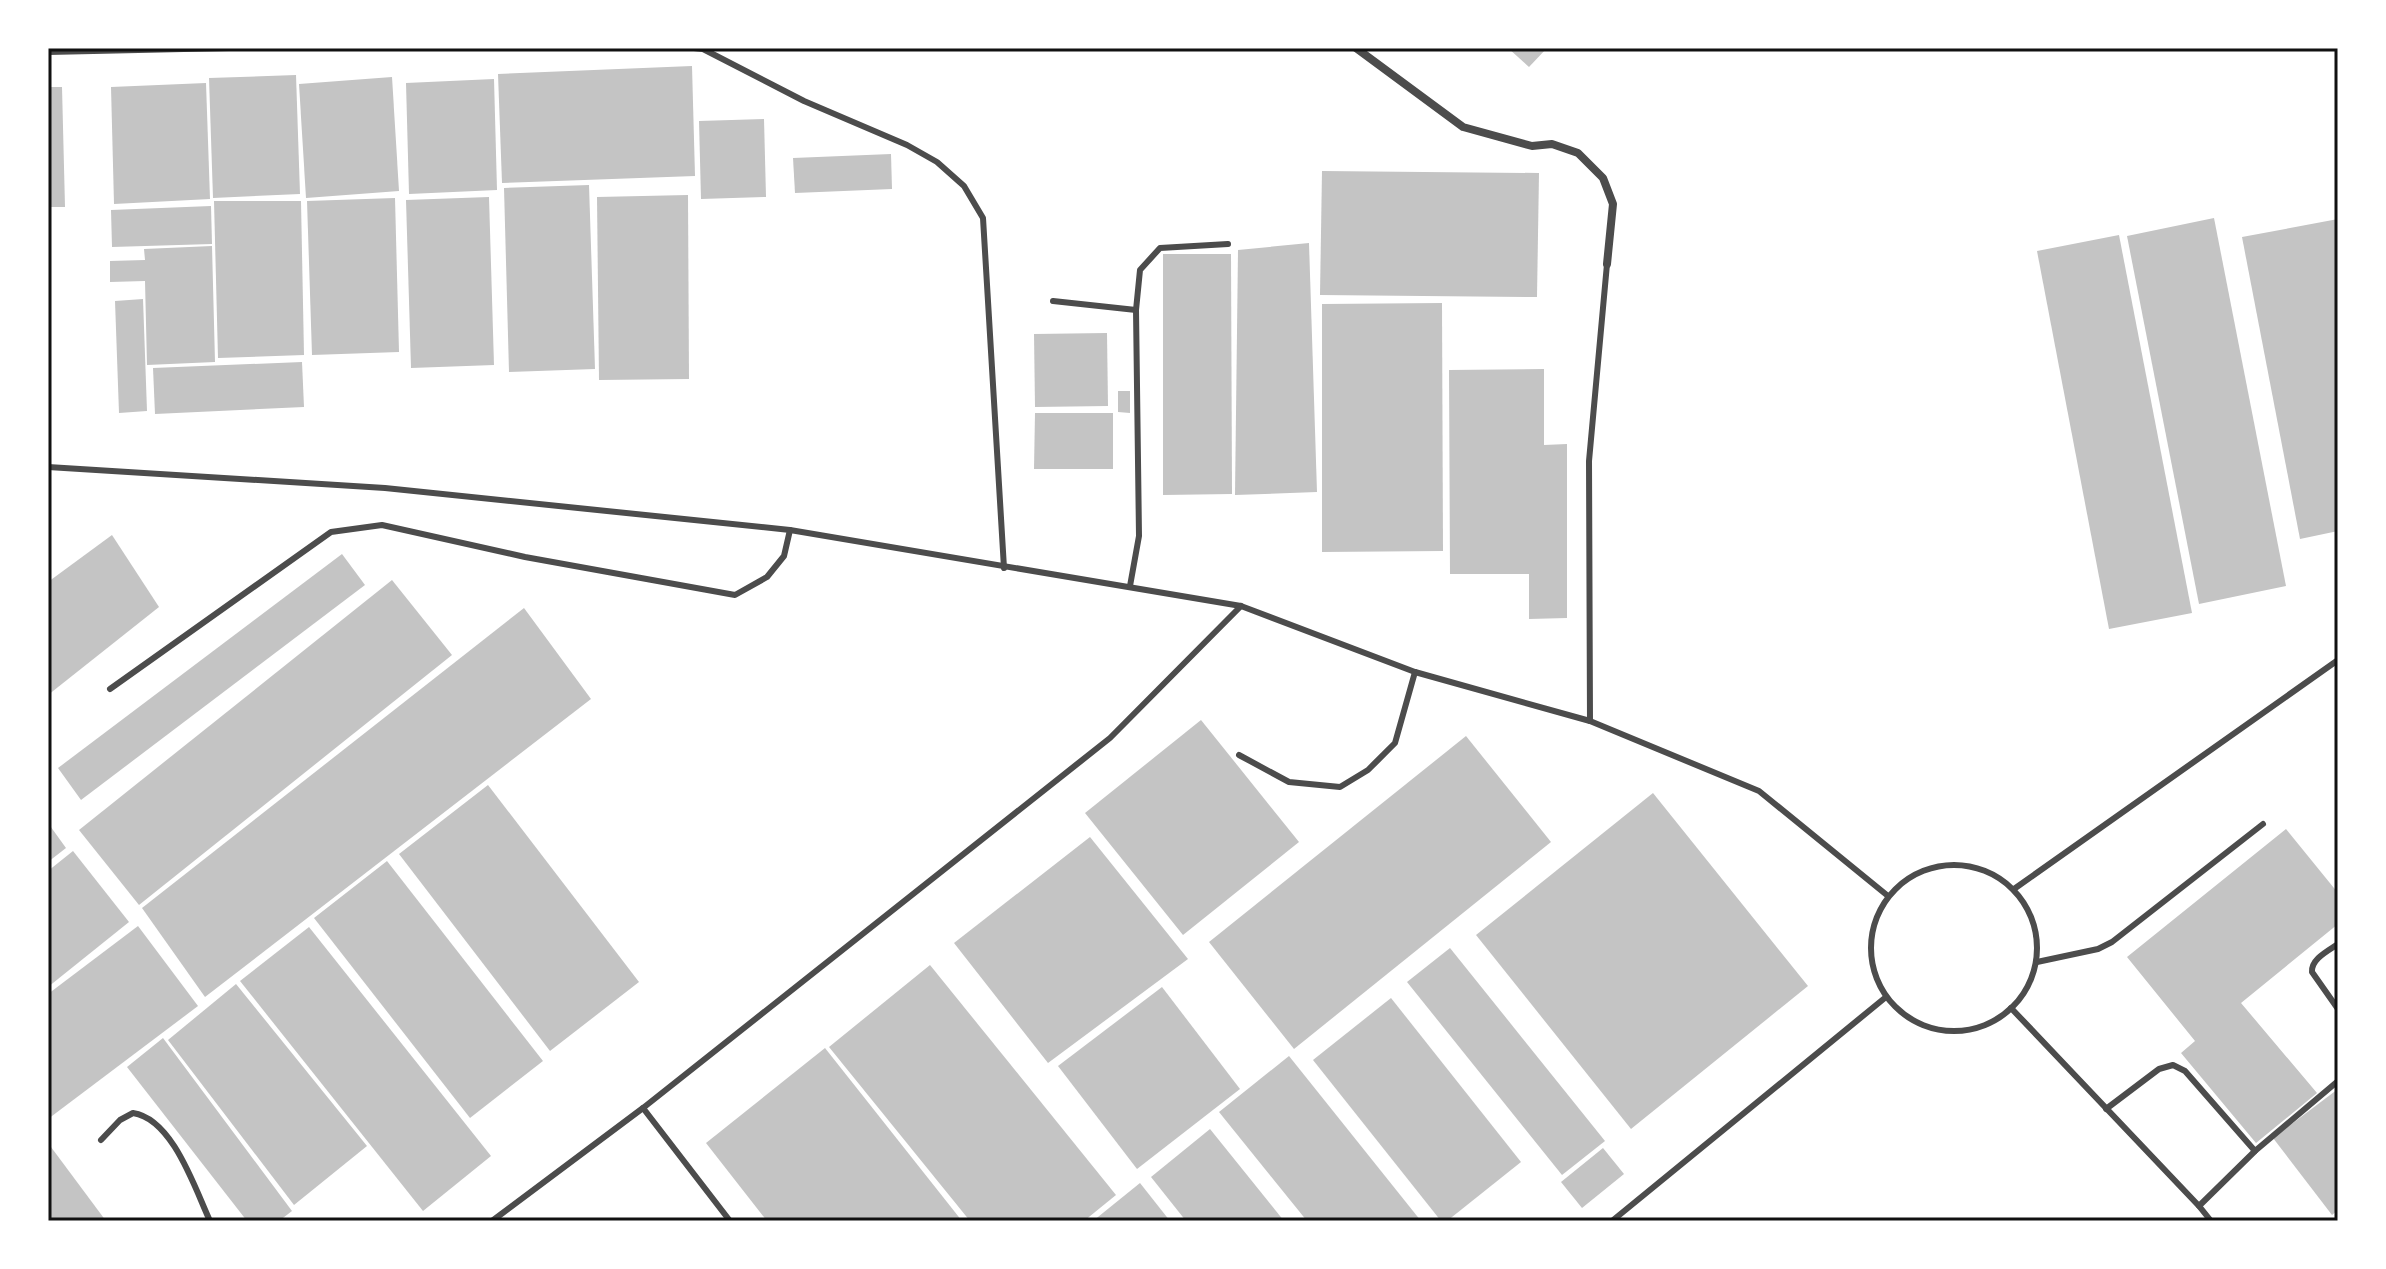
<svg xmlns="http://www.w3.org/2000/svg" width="2386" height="1269" viewBox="0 0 2386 1269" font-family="Manrope,sans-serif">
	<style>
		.building { fill: #c4c4c4 }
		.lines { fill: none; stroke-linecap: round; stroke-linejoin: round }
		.service { stroke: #4c4c4c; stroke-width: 6 }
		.minor { stroke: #4c4c4c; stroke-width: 8 }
		.neatline { fill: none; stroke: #111; stroke-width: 3 }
	</style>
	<rect width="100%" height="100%" fill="#fff"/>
	<g class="building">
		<path d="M1508,48H1547L1529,67Z"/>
		<path d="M692,66L695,176L502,183L498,74Z"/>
		<path d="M296,75L300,194L213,198L209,78Z"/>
		<path d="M392,77L399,191L306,198L299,84Z"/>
		<path d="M494,79L497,190L409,194L406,83Z"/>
		<path d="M206,83L210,199L114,204L111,87Z"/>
		<path d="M48,87H62L65,207H48Z"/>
		<path d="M764,119L766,197L701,199L699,121Z"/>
		<path d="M891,154L892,189L795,193L793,158Z"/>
		<path d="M1322,171L1539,173L1537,297L1320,295Z"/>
		<path d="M589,185L595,369L509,372L504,188Z"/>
		<path d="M688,195L689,379L599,380L597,197Z"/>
		<path d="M489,197L494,365L411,368L406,200Z"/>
		<path d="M395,198L399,352L312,355L307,201Z"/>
		<path d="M214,201H301L304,355L218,358Z"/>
		<path d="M211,206L212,244L112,247L111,210Z"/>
		<path d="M2214,218L2286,586L2199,604L2127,236Z"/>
		<path d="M2338,219V531L2300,539L2242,237Z"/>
		<path d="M2119,235L2192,613L2109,629L2037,251Z"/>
		<path d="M1309,243L1317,492L1235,495L1238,250Z"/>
		<path d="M212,246L215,362L147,365L145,281L110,282V261L145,260L144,249Z"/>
		<path d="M1163,254H1231L1232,494L1163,495Z"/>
		<path d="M143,299L147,411L119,413L115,301Z"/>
		<path d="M1442,303L1443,551L1322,552V304Z"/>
		<path d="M1107,333L1108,406L1035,407L1034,334Z"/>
		<path d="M302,362L304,407L155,414L153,368Z"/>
		<path d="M1544,369V445L1567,444V618L1529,619V574H1450L1449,370Z"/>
		<path d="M1118,391H1130V413L1118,412Z"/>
		<path d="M1035,413H1113V469H1034Z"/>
		<path d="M112,535L159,607L48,695V582Z"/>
		<path d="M342,554L365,585L81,800L58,768Z"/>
		<path d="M392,580L452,655L139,905L79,830Z"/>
		<path d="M524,608L591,699L205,997L142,908Z"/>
		<path d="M1201,720L1299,842L1183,935L1085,813Z"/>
		<path d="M1466,736L1551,842L1294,1049L1209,942Z"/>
		<path d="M488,785L639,982L550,1051L399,854Z"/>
		<path d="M1653,793L1808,986L1631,1129L1476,935Z"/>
		<path d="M48,823L66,848L48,862Z"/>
		<path d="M2286,829L2338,893V924L2241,1003L2317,1093L2256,1143L2181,1053L2195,1041L2127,957Z"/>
		<path d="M1090,837L1188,959L1048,1063L954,943Z"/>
		<path d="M73,851L129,922L48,987V871Z"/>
		<path d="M387,861L543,1061L470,1118L314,918Z"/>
		<path d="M138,926L198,1006L48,1119V994Z"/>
		<path d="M309,927L491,1156L423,1211L240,981Z"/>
		<path d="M1450,948L1605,1141L1562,1175L1407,982Z"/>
		<path d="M930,965L1116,1195L1084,1221H970L829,1047Z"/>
		<path d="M236,984L367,1146L294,1205L168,1040Z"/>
		<path d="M1162,987L1240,1089L1137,1169L1058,1066Z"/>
		<path d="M1391,998L1521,1162L1447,1221H1441L1313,1060Z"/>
		<path d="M163,1038L292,1211L279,1221H247L127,1067Z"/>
		<path d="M825,1048L962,1221H767L706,1143Z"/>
		<path d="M1289,1056L1421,1221H1307L1219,1112Z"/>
		<path d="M2338,1089V1210L2332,1215L2273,1138Z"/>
		<path d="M1210,1129L1284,1221H1186L1151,1177Z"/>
		<path d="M48,1143L106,1221H48Z"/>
		<path d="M1603,1148L1624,1174L1582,1208L1561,1182Z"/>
		<path d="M1140,1183L1170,1221H1093Z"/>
	</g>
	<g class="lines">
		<g class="service">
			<path d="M694,48L703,49L804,101L907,145L937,162L964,186L983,218L1004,568"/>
			<path d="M48,52L229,48"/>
			<path d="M1053,301L1136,310"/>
			<path d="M48,467L385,488L790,530L1241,606L1415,672L1590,721L1759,791L1888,896"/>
			<path d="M1130,586L1139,536L1136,310L1140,270L1160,248L1228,244"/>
			<path d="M110,689L331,532L382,525L525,557L735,595L767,577L784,556L790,530"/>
			<path d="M1590,721L1589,461L1607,264"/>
			<path d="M1239,755L1289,782L1340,787L1368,770L1395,743L1415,672"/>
			<circle cx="1954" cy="948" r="83"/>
			<path d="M2014,889L2338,660"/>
			<path d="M2338,944C2328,951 2311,959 2312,972L2338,1009"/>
			<path d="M2037,962L2098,949L2112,942L2263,824"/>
			<path d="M2011,1008L2199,1206L2211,1221"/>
			<path d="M643,1108L730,1221"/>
			<path d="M2106,1109L2159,1069L2173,1065L2185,1071L2255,1151"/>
			<path d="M101,1140L120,1120L133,1113C173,1119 195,1189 210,1221"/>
			<path d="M2199,1206L2255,1151L2338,1081"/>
			<path d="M492,1221L643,1108L1110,738L1241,606"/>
			<path d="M1612,1221L1886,997"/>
		</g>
		<path class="minor" d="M1356,48L1463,127L1532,146L1552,144L1578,153L1603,178L1613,204L1607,264"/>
	</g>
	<rect width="2386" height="1269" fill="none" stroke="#ffffff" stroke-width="100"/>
	<rect x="50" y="50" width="2286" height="1169" class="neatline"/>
</svg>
